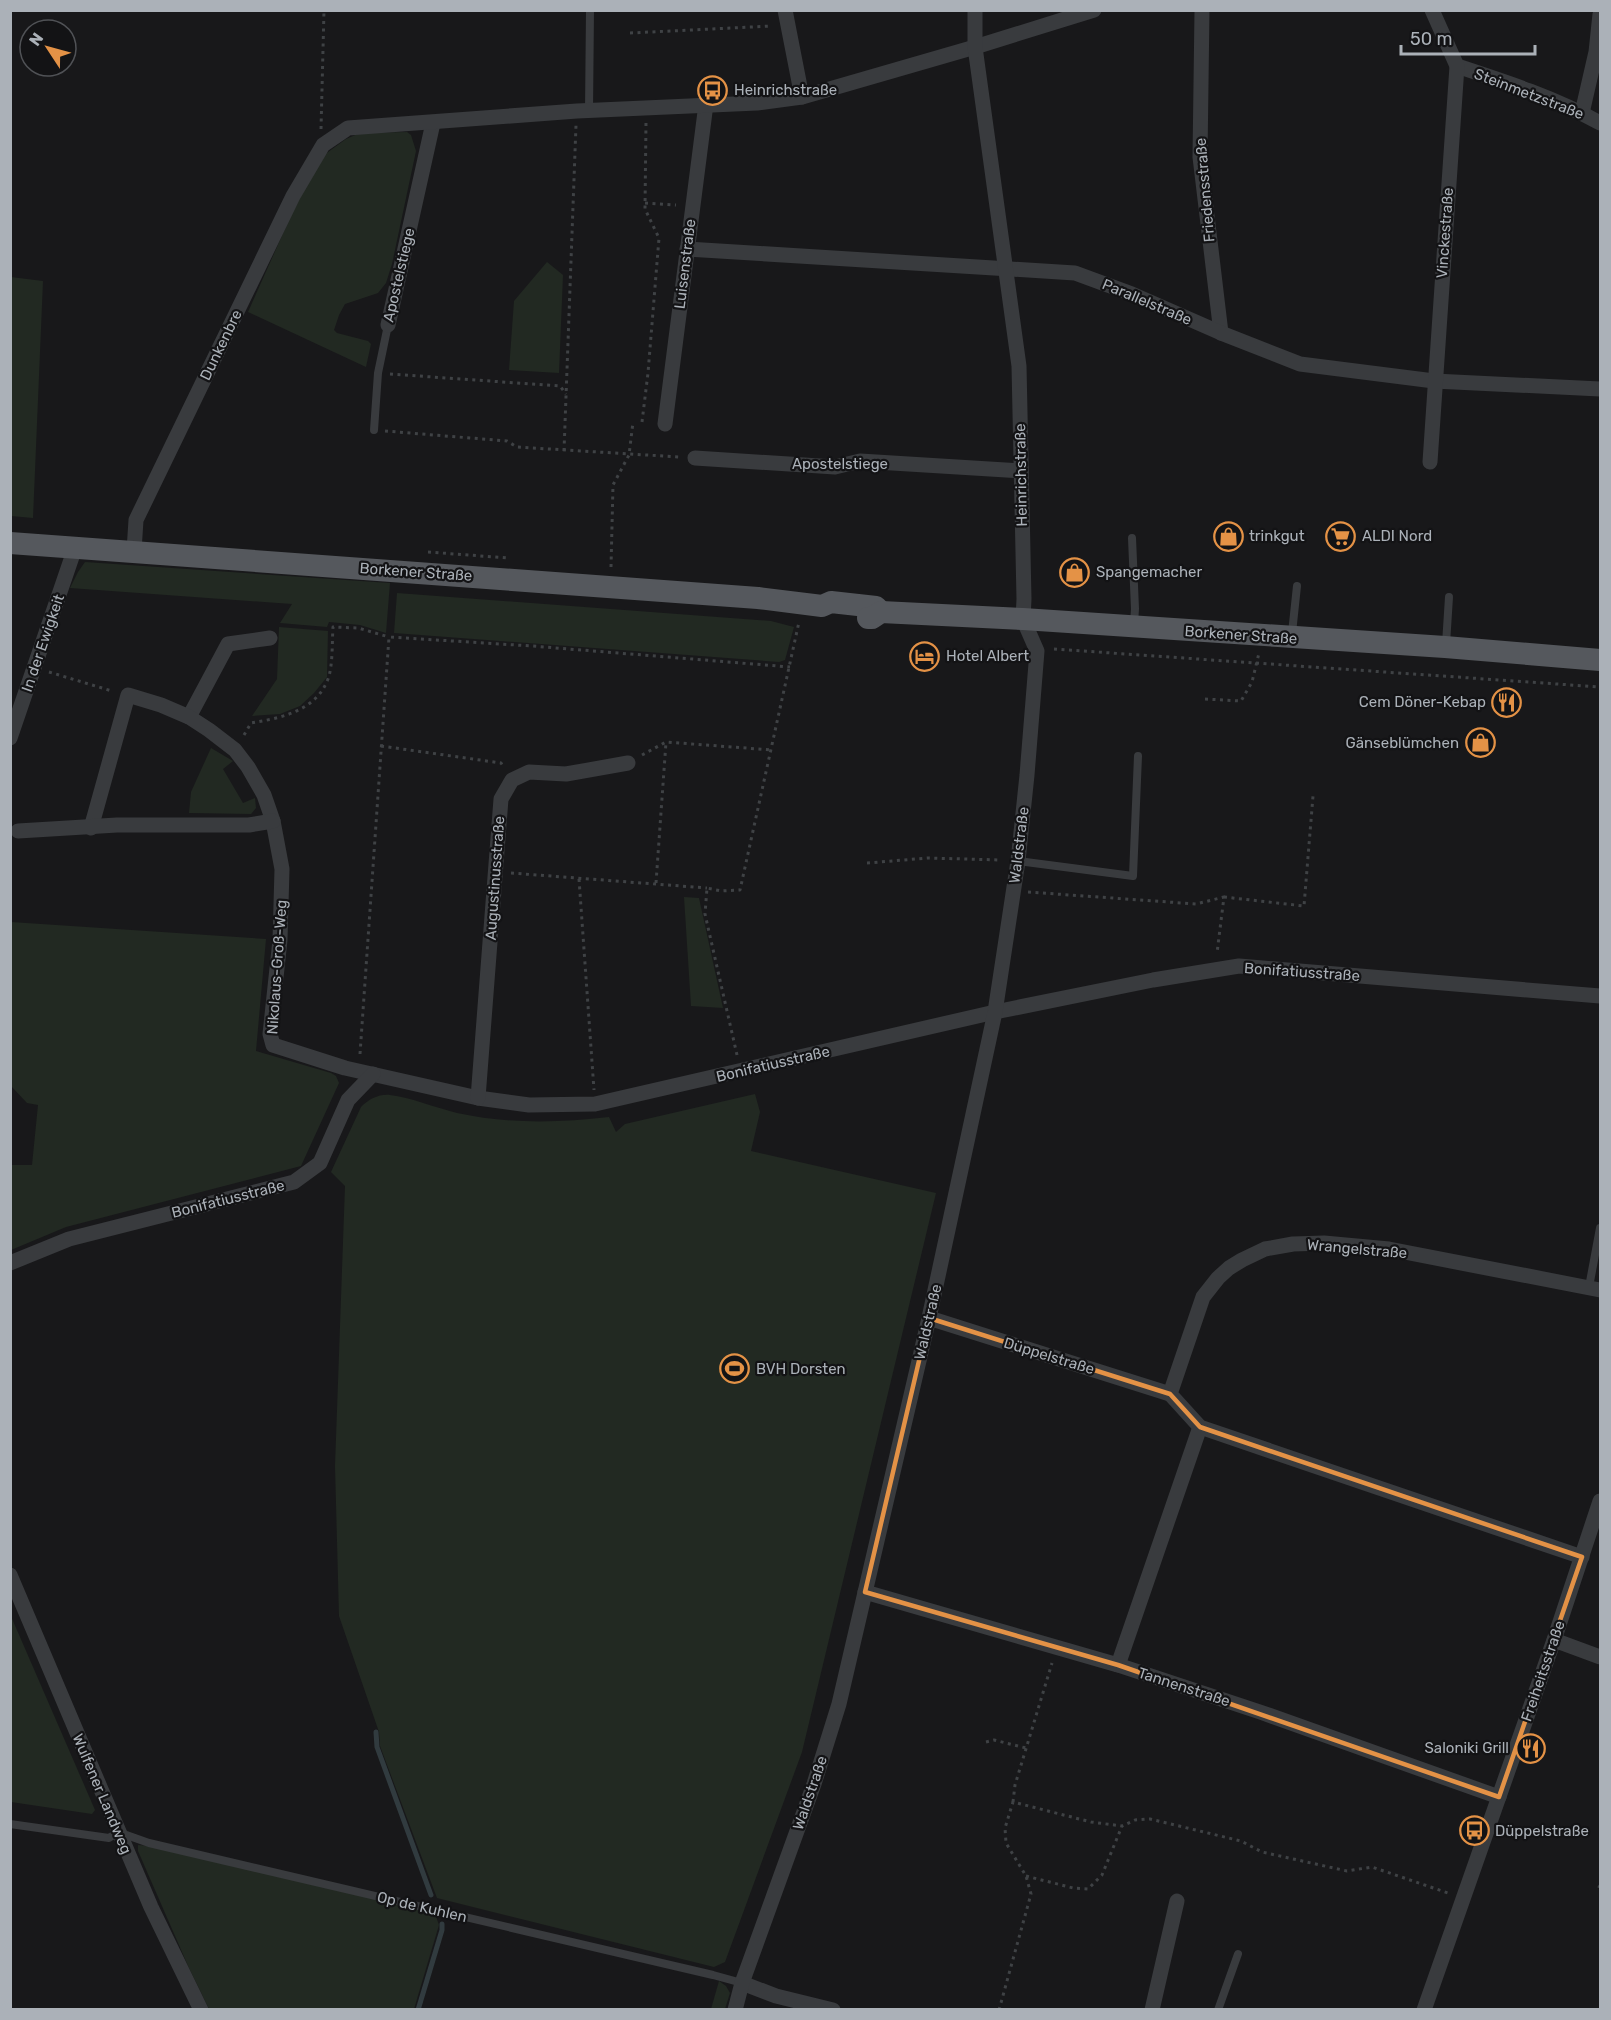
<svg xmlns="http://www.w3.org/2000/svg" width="1611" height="2020" viewBox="0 0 1611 2020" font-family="Rubik,sans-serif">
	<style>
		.green { fill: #222922 }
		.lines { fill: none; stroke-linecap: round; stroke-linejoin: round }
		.stream { stroke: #313b3f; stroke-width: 5 }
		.path { stroke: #3f4245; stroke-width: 3; stroke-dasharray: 3 4.5; stroke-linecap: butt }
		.service { stroke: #393b3e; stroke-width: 8 }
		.minor { stroke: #393b3e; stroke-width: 15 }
		.primary { stroke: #55585d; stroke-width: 22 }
		.marked { fill: none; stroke: #e49246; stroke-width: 4.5; stroke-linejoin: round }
		.labels { text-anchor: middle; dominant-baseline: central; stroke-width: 4.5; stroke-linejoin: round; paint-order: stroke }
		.poi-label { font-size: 15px; fill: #abb1b8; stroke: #131315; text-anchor: start }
		.street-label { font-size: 15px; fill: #abb1b8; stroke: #131315 }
	</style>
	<rect width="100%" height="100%" fill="#18181a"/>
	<g class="green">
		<path d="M407,132L411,135L416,151L392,264L386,283L378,293L345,304L339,315L334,330L337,333L368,341L371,344L366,367L248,312L297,202L324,155L346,139L360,133Z"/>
		<path d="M547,262L563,275L559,373L509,370L514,301Z"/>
		<path d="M11,277L43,281L33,518L11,516Z"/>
		<path d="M85,562L390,583L386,633L360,625L329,622L327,627L280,623L292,604L70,588L78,572Z"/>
		<path d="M397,593L771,621L794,627L785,660L779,662L394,633Z"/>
		<path d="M279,627L328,631L327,677L314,693L300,706L280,714L252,716L277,679Z"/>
		<path d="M211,748L233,761L223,769L243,803L255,798L256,808L251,814L189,813L191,792Z"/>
		<path d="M684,897L699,898L723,1008L691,1006Z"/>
		<path d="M11,922L266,939L256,1051L331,1073L336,1076L339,1083L301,1166L66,1227L11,1250V1165H32L38,1105L27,1103L11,1086Z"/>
		<path d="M755,1094L760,1112L751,1151L936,1193L802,1752L725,1962L714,1967L437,1898L380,1746L379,1732L339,1616L335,1466L345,1186L331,1172L361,1107C369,1099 379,1094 390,1095C410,1097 436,1108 457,1113C507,1124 558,1123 609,1117L616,1132L625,1124Z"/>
		<path d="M10,1614L95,1810L92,1814L11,1802Z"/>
		<path d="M138,1845L165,1847L434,1911L439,1925L414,2009H209L189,1968L138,1851Z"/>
		<path d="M719,1981L726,1986L730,1993L725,2009H711Z"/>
	</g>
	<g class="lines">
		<g class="stream">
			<path d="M376,1732L377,1747L431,1895"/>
			<path d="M418,2010L442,1930V1924"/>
		</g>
		<g class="path">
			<path d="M630,33L772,26"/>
			<path d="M321,129L324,10"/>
			<path d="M645,203L676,205"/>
			<path d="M390,374L560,386L566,394"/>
			<path d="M642,422L648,373L659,238L645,209L646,122"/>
			<path d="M385,431L507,441L517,447L679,457"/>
			<path d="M564,451L576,125"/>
			<path d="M428,552L508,558"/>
			<path d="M611,567L613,485L629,455L633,422"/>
			<path d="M1054,649L1600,687"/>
			<path d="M49,672L112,691"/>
			<path d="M1205,699L1241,701L1252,682L1259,653"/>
			<path d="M244,735L251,723C281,718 316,711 328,679C333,666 332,641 333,627L358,628L389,637"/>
			<path d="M381,746L501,763L504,768"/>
			<path d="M642,755L666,742L772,750"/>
			<path d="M867,863L928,858L1001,860"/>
			<path d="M511,873L707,888"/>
			<path d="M579,879L594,1090"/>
			<path d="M656,883L666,742"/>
			<path d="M1028,892L1196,904L1224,897L1217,953"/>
			<path d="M1224,897L1304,906L1313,796"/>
			<path d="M360,1054L389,637L532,646L790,667"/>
			<path d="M737,1055L705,914L707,888L721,891L740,890L799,622"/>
			<path d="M986,1742L994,1740L1026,1748"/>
			<path d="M1013,1802L1015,1785L1052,1663"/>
			<path d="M1026,1876L1073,1888L1088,1889L1102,1875L1122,1826"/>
			<path d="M1598,1886L1600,1887"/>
			<path d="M999,2010L1031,1894L1026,1876L1006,1843L1005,1828L1013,1802L1091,1822L1122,1826L1135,1820L1150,1819L1241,1841L1262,1852L1347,1871L1372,1867L1448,1893"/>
		</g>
		<g class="service">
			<path d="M589,111L590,10"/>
			<path d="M374,430L378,373L388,325"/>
			<path d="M1132,538L1135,609L1134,623"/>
			<path d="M1292,633L1297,586"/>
			<path d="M1446,644L1449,597"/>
			<path d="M1018,861L1133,876L1138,756"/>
			<path d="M1589,1287L1600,1228"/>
			<path d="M10,1824L109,1838L118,1832L149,1843L713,1975L742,1983"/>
			<path d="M1218,2010L1238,1954"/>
		</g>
		<g class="minor">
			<path d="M785,10L802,97"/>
			<path d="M1202,10L1200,157L1221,333"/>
			<path d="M1457,66C1506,82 1555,98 1600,123"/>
			<path d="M1582,113L1596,52L1600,14"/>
			<path d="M687,249L1075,273L1132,294L1221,333L1300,364L1434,381L1600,389"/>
			<path d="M388,325L433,123"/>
			<path d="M665,424L706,104"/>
			<path d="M695,458L835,467L860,461L1021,471"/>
			<path d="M1430,462L1457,66L1432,10"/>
			<path d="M134,551L136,520L293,196L323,145L348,128L577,111L757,103L802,97L975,47L1094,10"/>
			<path d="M189,717L228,644L270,638"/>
			<path d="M10,738L75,548"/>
			<path d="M91,828L128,695L161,705L189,717L209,730L235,750L248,767L264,795L273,821L282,869L280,940L270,1034L273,1045L345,1068L478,1098L529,1105L595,1104L995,1012L1153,980L1239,966L1600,996"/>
			<path d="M18,831L117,825H249L273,821"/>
			<path d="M478,1098L501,799L512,780L529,772L566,774L628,763"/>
			<path d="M10,1263L69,1239L294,1182L320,1163L348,1100L373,1074"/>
			<path d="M929,1318L1170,1394"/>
			<path d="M1582,1557L1200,1427L1170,1394L1203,1297L1218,1278L1229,1268L1242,1260L1265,1249L1293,1244L1324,1243L1389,1249L1600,1290"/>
			<path d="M10,1575L151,1907L201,2010"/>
			<path d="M865,1592L1118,1665L1260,1712L1499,1797"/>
			<path d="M1554,1640L1600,1657"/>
			<path d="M1118,1665L1200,1427"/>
			<path d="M742,1983L776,1996L833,2010"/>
			<path d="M735,2010L742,1983L814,1784L839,1704L929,1318L995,1012L1018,861L1027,775L1037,651L1023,619L1024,599L1019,366L975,47V10"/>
			<path d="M1152,2010L1177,1901"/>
			<path d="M1424,2010L1554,1640L1600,1501"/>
		</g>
		<g class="primary">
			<path d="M10,543L758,598L822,606L831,602L876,607L881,612"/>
			<path d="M868,618H872L881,612L1023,619L1445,647L1600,660"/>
		</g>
	</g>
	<path class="marked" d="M929,1318L1170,1394L1200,1427L1582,1557L1499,1797L1118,1665L865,1592Z"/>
	<defs>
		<symbol id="bus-ring" viewBox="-11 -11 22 22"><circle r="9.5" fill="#131315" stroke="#e49246" stroke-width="1.5"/><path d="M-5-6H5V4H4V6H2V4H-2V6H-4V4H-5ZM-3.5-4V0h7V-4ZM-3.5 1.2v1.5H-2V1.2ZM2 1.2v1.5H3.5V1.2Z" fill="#e49246"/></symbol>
		<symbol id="shop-ring" viewBox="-11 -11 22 22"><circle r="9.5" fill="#131315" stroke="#e49246" stroke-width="1.5"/><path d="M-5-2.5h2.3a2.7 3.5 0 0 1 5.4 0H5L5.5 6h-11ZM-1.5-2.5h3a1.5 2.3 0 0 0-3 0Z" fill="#e49246"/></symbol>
		<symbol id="supermarket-ring" viewBox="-11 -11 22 22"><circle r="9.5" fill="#131315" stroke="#e49246" stroke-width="1.5"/><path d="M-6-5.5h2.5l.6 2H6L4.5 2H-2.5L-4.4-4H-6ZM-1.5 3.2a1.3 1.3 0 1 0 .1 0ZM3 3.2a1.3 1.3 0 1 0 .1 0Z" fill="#e49246"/></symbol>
		<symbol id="hotel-ring" viewBox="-11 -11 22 22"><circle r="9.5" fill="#131315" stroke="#e49246" stroke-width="1.5"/><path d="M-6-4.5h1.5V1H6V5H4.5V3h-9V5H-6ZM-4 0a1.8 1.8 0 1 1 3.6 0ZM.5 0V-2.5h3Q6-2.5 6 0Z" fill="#e49246"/></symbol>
		<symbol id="restaurant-ring" viewBox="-11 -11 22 22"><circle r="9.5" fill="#131315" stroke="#e49246" stroke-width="1.5"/><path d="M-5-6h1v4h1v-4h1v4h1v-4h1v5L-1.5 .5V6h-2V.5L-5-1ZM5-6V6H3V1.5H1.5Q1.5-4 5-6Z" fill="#e49246"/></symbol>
		<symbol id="stadium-ring" viewBox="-11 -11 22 22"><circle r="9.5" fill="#131315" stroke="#e49246" stroke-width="1.5"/><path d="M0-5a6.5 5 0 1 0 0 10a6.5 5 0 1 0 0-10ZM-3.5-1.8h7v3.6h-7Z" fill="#e49246"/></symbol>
	</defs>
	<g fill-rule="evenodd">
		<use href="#bus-ring" x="696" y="74" width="33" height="33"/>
		<use href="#shop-ring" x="1212" y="520" width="33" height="33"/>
		<use href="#supermarket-ring" x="1324" y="520" width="33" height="33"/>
		<use href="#shop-ring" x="1058" y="556" width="33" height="33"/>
		<use href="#hotel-ring" x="908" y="640" width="33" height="33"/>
		<use href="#restaurant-ring" x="1490" y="686" width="33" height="33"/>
		<use href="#shop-ring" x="1464" y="726" width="33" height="33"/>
		<use href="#stadium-ring" x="718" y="1352" width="33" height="33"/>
		<use href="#restaurant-ring" x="1514" y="1732" width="33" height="33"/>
		<use href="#bus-ring" x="1458" y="1814" width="33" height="33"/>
	</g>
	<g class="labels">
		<g class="poi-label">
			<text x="734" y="90">Heinrichstraße</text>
			<text x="1249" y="536">trinkgut</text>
			<text x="1362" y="536">ALDI Nord</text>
			<text x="1096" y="572">Spangemacher</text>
			<text x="946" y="656">Hotel Albert</text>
			<text x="1486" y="702" text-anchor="end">Cem Döner-Kebap</text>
			<text x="1459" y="743" text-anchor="end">Gänseblümchen</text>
			<text x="756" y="1369">BVH Dorsten</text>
			<text x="1509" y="1748" text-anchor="end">Saloniki Grill</text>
			<text x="1495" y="1831">Düppelstraße</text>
		</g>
		<g class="street-label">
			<text transform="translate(1529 94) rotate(21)">Steinmetzstraße</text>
			<text transform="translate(1205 190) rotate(-95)">Friedensstraße</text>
			<text transform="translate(1445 233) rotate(-86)">Vinckestraße</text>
			<text transform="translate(685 264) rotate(-83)">Luisenstraße</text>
			<text transform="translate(399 275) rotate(-77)">Apostelstiege</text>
			<text transform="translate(1147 302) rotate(23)">Parallelstraße</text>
			<text transform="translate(221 345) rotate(-64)">Dunkenbre</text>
			<text x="840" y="464">Apostelstiege</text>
			<text transform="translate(1021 475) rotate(-91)">Heinrichstraße</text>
			<text transform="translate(416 572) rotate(4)">Borkener Straße</text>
			<text transform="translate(1241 635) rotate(4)">Borkener Straße</text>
			<text transform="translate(43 643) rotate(-71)">In der Ewigkeit</text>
			<text transform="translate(1019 845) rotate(-83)">Waldstraße</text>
			<text transform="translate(495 878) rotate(-86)">Augustinusstraße</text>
			<text transform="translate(277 967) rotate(-86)">Nikolaus-Groß-Weg</text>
			<text transform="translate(1302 972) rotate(4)">Bonifatiusstraße</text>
			<text transform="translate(773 1064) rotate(-13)">Bonifatiusstraße</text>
			<text transform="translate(228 1199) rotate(-14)">Bonifatiusstraße</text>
			<text transform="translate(1357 1249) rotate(5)">Wrangelstraße</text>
			<text transform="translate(928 1322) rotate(-77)">Waldstraße</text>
			<text transform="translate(1049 1356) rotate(17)">Düppelstraße</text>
			<text transform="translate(1543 1671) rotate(-71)">Freiheitsstraße</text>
			<text transform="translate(1184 1687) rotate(18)">Tannenstraße</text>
			<text transform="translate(810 1793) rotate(-71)">Waldstraße</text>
			<text transform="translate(102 1794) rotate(67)">Wulfener Landweg</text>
			<text transform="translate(422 1907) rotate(13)">Op de Kuhlen</text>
		</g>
	</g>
	<rect width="1611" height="2020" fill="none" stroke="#abb1b8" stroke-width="24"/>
	<g transform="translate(48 48) rotate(306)"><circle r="28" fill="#131315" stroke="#505256" stroke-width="1.5"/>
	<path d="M0-4.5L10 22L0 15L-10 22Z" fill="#e49246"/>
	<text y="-9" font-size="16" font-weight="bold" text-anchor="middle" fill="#abb1b8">N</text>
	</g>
	<path d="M1401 45v9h134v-9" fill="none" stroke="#abb1b8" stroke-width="3"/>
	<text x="1410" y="45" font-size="18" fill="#abb1b8" stroke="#131315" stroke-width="4.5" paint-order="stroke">50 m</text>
</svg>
